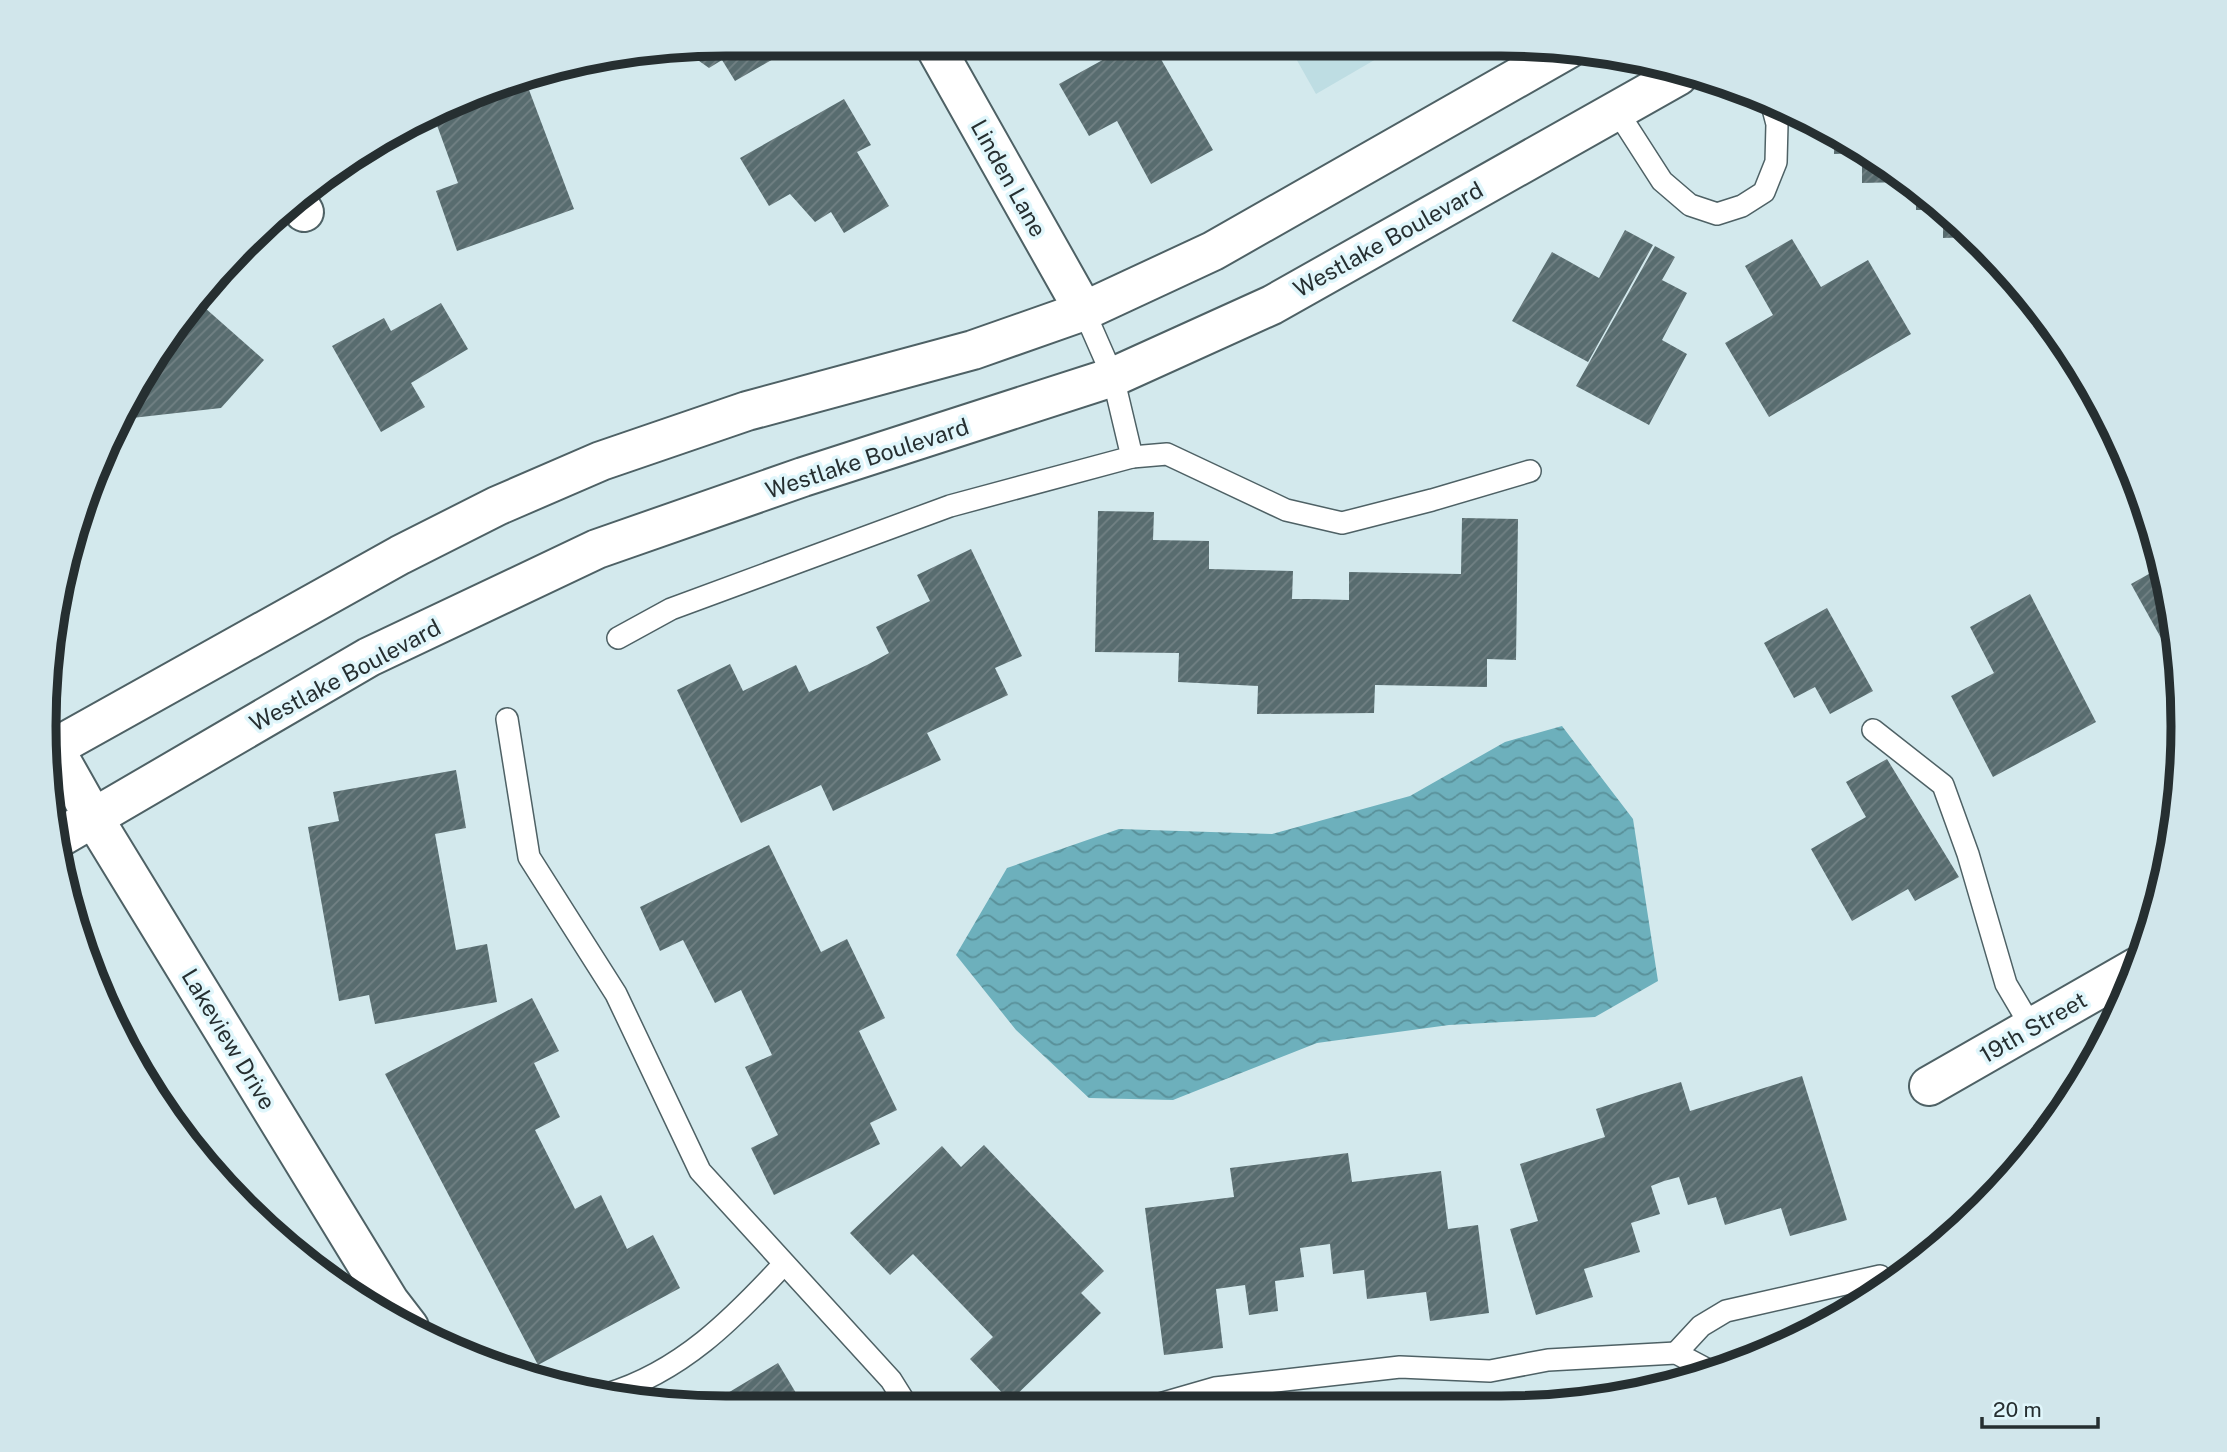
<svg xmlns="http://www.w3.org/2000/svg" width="2227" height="1452" viewBox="0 0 2227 1452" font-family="'Public Sans',sans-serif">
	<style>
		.built { fill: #bedde3 }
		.water { fill: url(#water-waves) }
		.building { fill: url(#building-hatch) }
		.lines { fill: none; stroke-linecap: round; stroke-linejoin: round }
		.service-casing { stroke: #4e6165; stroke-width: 24 }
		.minor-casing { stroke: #4e6165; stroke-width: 42 }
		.tertiary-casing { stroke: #4e6165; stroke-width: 42 }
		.service { stroke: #fff; stroke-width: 21 }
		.minor { stroke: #fff; stroke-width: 38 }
		.tertiary { stroke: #fff; stroke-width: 38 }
		.labels { text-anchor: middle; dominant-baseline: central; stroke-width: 7; stroke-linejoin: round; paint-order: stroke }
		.street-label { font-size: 23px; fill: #262f31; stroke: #e0f6fb }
		.rim { fill: none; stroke: #262f31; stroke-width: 9 }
	</style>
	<defs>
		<pattern id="water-waves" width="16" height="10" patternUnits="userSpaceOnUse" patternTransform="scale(1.75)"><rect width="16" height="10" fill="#6db0bc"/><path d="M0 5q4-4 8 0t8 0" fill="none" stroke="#599099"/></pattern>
		<pattern id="building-hatch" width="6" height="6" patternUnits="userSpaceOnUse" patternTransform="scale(1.75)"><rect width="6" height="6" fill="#586c6f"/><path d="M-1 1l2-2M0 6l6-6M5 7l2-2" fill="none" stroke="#728184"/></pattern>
	</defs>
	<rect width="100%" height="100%" fill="#d3e9ed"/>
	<path class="built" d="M1290,48H1395L1316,94Z"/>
	<path class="water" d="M1562,726L1633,819L1658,981L1595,1017L1449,1025L1317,1043L1173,1100L1089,1098L1016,1030L956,955L1007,868L1119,829L1272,834L1410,796L1505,742Z"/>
	<g class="building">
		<path d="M722,44H799L735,81L722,60L709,68L685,51Z"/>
		<path d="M1128,46L1154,47L1213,150L1151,184L1117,121L1089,136L1059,84Z"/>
		<path d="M526,82L574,209L457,251L436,191L458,183L434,117Z"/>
		<path d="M844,99L871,145L857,152L889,206L844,233L831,212L815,222L790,194L769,206L740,158Z"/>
		<path d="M1834,135L1861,153L1834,154Z"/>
		<path d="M1862,154L1904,182L1862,183Z"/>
		<path d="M1916,190L1951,213L1974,237L1943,238V210H1916Z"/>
		<path d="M1625,230L1653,245L1588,362L1512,321L1552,252L1599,278Z"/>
		<path d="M1792,239L1821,287L1868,260L1911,334L1769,417L1725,343L1773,315L1745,266Z"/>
		<path d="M1655,246L1675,257L1662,280L1687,293L1662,340L1687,354L1649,425L1576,386Z"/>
		<path d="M196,300L264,360L221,408L132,418L126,412L185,310Z"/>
		<path d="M441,303L468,349L411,383L425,407L381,432L332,346L384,318L391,331Z"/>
		<path d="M1098,511L1154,512L1153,540L1209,541V569L1293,571L1292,599H1310L1349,600V572L1461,574L1462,518L1518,519L1516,660L1487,659V687L1375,685L1374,713L1257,714L1258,686L1178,682L1179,653L1095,652Z"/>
		<path d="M971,549L1022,656L995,668L1008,695L927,733L941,760L875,791L833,811L821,785L741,823L677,690L730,664L743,691L796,665L809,692L867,665L889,653L876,627L930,601L917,575Z"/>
		<path d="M2163,566L2177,652L2171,656L2131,584Z"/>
		<path d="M2030,594L2096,722L1993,777L1951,696L1994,673L1970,627Z"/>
		<path d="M1827,608L1873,691L1830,714L1815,687L1794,698L1764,643Z"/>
		<path d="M1887,759L1959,877L1915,901L1908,889L1852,921L1811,849L1866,817L1846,782Z"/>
		<path d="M456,770L466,828L435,834L456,950L487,944L497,1002L375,1024L369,995L339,1001L308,827L339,821L333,792Z"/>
		<path d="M769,845L821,952L847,939L885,1018L859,1031L897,1110L870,1123L880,1144L774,1195L751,1148L778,1135L745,1067L772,1055L741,990L715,1003L683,940L660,951L640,907Z"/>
		<path d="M532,998L559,1051L534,1063L560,1117L535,1130L575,1209L601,1195L627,1249L653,1235L680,1288L538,1365L385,1074Z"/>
		<path d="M1802,1076L1847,1220L1790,1236L1781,1208L1725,1225L1716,1197L1688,1205L1679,1177L1664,1181L1651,1186L1660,1214L1631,1223L1640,1252L1584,1269L1593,1297L1536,1315L1510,1229L1538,1221L1520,1164L1605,1137L1596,1109L1642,1094L1681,1082L1690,1111Z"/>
		<path d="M984,1145L1104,1271L1081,1293L1101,1313L1010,1401L970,1359L993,1337L913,1254L890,1275L850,1233L942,1146L961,1167Z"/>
		<path d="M1348,1153L1352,1182L1441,1171L1448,1229L1478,1225L1489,1313L1430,1321L1426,1292L1367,1299L1364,1270L1333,1274L1330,1244L1300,1248L1304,1277L1275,1281L1278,1311L1249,1315L1245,1285L1216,1289L1223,1348L1164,1355L1145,1208L1234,1197L1230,1168Z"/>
		<path d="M778,1363L802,1403H711Z"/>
	</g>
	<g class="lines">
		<defs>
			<g id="service">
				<path d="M1617,111L1662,181L1690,205L1717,214L1742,206L1764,192L1776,162L1777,124L1772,105"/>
				<path d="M1132,457L1167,454L1286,510L1342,523L1432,500L1530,471"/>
				<path d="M618,638L671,609L950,506L1132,457L1113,377L1084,311"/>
				<path d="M507,719L529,857L616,994L700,1171L891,1380L906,1404"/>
				<path d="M1873,730L1943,785L1968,854L2006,984L2032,1028"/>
				<path d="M1676,1353L1701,1326L1726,1311L1880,1276"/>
				<path d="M607,1394C681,1372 733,1319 784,1264"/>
				<path d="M1156,1405L1215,1388L1400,1367L1490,1371L1548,1360L1676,1353L1712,1372"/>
			</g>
			<g id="minor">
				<path d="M934,45L1084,311"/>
				<path d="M299,204L304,212"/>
				<path d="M54,748L93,817L389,1301L409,1327"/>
				<path d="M1929,1086L2137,967"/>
			</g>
			<g id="tertiary">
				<path d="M45,753L400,555L497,506L601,461L747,411L973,350L1084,311L1213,251L1568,49"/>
				<path d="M57,839L369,657L597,549L803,477L1113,377L1272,305L1678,76"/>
			</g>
		</defs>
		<use href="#service" class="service-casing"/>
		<use href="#minor" class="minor-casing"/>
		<use href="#tertiary" class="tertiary-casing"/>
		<use href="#service" class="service"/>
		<use href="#minor" class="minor"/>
		<use href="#tertiary" class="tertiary"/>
	</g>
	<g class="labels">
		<g class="street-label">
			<text transform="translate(1009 178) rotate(61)">Linden Lane</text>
			<text transform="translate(1388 239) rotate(-29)">Westlake Boulevard</text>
			<text transform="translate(867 458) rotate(-18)">Westlake Boulevard</text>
			<text transform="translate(345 675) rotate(-28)">Westlake Boulevard</text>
			<text transform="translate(2033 1027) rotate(-30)">19th Street</text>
			<text transform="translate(229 1039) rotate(59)">Lakeview Drive</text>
		</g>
	</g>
	<path d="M0 0H2227V1452H0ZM726 56H1501A670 670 0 0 1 2171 726V726A670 670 0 0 1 1501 1396H726A670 670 0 0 1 56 726V726A670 670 0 0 1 726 56Z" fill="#d1e6eb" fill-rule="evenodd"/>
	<path class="rim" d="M726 56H1501A670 670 0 0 1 2171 726V726A670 670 0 0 1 1501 1396H726A670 670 0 0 1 56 726V726A670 670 0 0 1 726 56Z"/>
	<path d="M1982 1417v10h116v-10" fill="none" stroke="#262f31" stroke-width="3.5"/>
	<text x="1993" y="1417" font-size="21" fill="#262f31" stroke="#e0f6fb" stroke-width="5" paint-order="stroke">20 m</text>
</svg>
